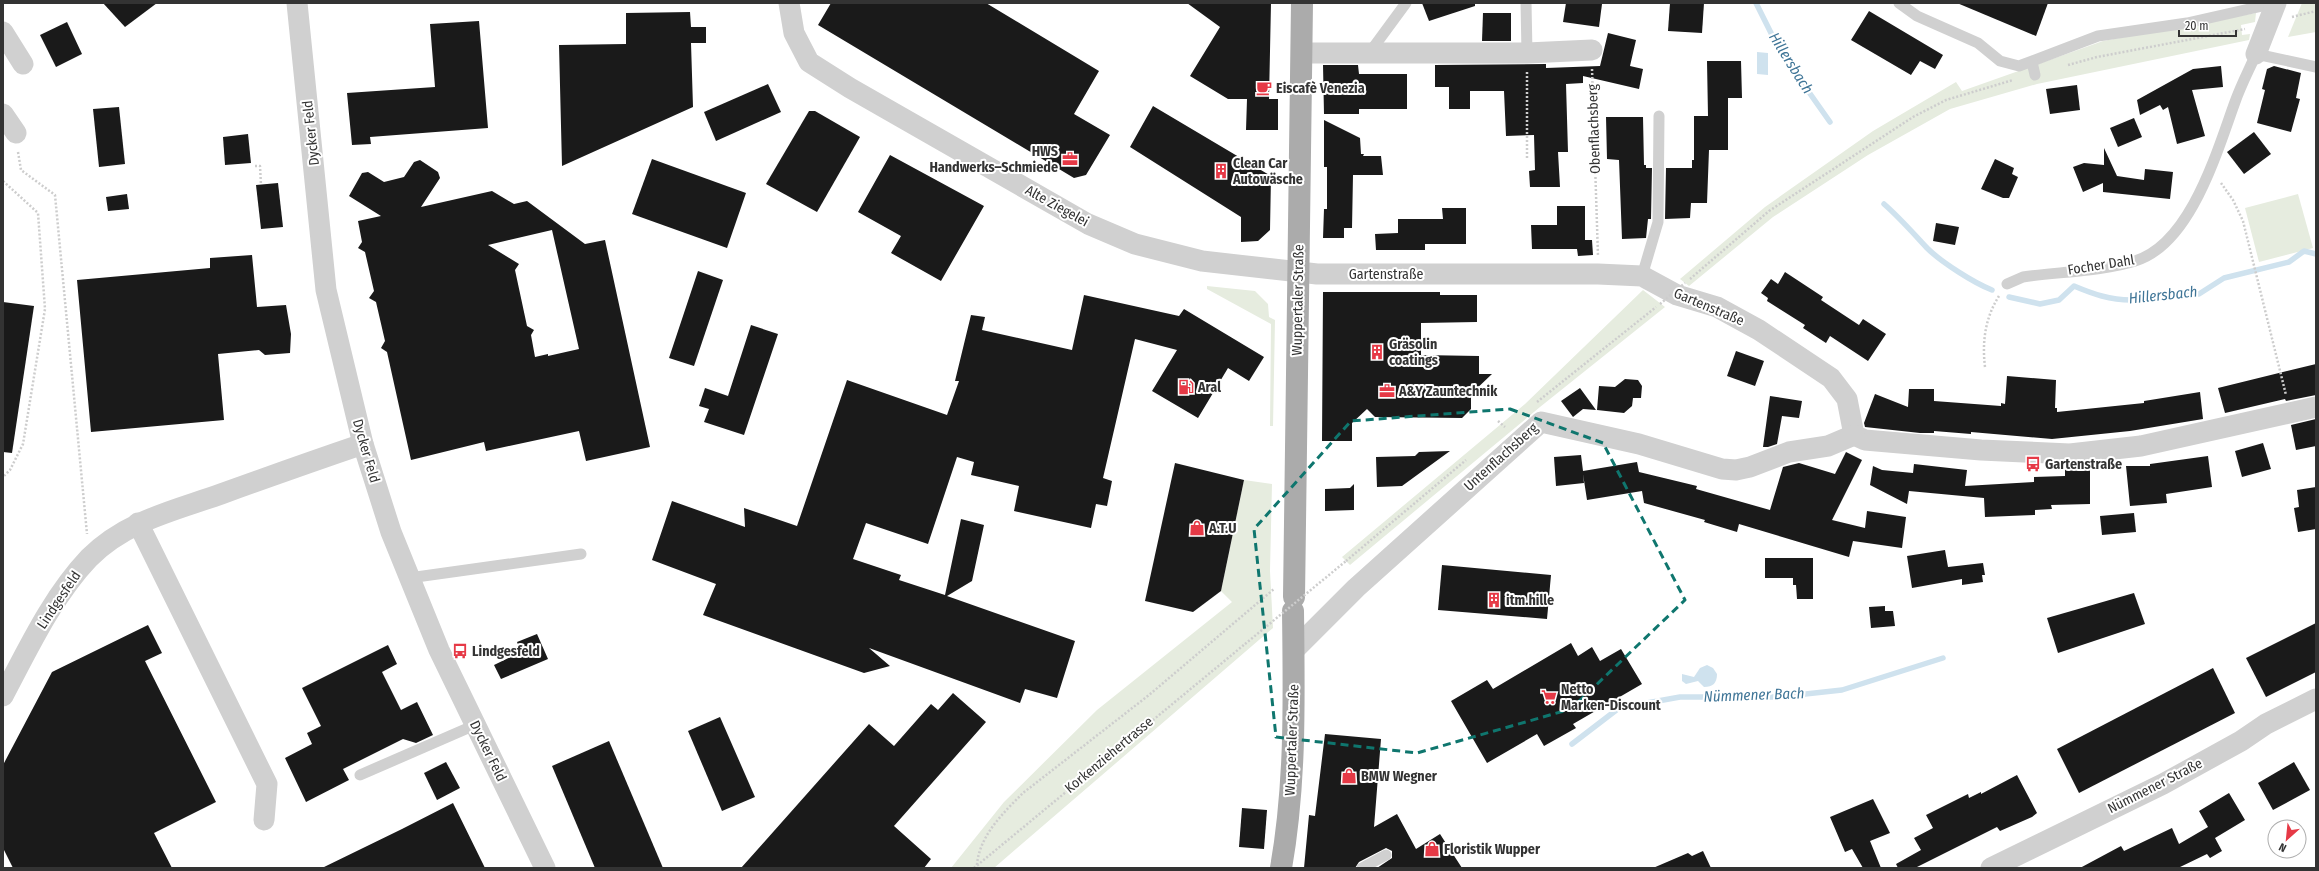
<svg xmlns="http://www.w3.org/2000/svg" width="2319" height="871" viewBox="0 0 2319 871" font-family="'Fira Sans Condensed',sans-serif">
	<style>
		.green { fill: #e6ecdf }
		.water { fill: #cfe2ee }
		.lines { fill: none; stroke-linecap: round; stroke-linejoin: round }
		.stream { stroke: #cfe2ee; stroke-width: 5.5 }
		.building { fill: #1a1a1a; fill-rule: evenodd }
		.path { stroke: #cdcdcd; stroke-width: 2.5; stroke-dasharray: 2 2; stroke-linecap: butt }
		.lane { stroke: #d0d0d0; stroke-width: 11 }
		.street { stroke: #d0d0d0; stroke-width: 21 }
		.primary { stroke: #ababab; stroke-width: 22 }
		.path-bridge { stroke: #cdcdcd; stroke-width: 2.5; stroke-dasharray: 2 2; stroke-linecap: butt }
		.marked { fill: none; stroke: #0f766e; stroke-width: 3; stroke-dasharray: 8 5; stroke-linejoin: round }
		.labels { text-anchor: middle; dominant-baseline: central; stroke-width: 4; stroke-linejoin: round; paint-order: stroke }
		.poi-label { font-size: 14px; font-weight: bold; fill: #333; stroke: #fff; text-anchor: start }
		.street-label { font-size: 14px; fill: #333; stroke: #fff }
		.water-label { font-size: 15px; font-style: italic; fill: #3f7597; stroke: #fff }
	</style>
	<rect width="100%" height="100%" fill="#fff"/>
	<g class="green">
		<path d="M2302,3H2316V32L2288,37Z"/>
		<path d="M2256,13L2255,22L2241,25L2242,35L2250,34L2249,40L2037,84L1950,109L1868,155L1773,217L1689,286L1680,279L1765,207L1873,131L1956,82L1962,91L2103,41Z"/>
		<path d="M2298,194L2313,248L2259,262L2245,208Z"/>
		<path d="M1207,286L1255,291L1268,304L1269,317L1275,320L1273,426H1270L1271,324L1207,289Z"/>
		<path d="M1643,290L1665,307L1540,407L1350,565L1342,557L1525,404Z"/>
		<path d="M1244,480L1272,484L1270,571L1273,628L994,868H951L1004,802L1097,710L1232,602L1221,591Z"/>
	</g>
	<g class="water">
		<path d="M1757,52L1768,53V75L1757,74Z"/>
		<path d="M1707,665L1713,668L1717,674C1717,683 1713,687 1704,687L1698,681L1686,684L1682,681V674L1694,677L1700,668Z"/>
	</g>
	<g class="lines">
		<g class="stream">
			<path d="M1756,3L1780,51L1830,122"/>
			<path d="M1884,204C1900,218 1913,233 1927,248C1941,262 1974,283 1992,290"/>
			<path d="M2009,297L2040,304L2059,300L2074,286C2093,294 2110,300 2131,300C2154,299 2175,291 2199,294L2224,278L2289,262L2304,251L2316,254"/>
			<path d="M1572,744L1619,708L1680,697H1777L1842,690L1943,658"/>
		</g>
	</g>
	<g class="building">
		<path d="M103,3H157L125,27Z"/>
		<path d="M831,3H986L1099,71L1074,114L1110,135L1086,175L1074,178L818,25Z"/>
		<path d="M1187,3H1271L1269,99H1278V130H1246L1247,99H1228L1190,76L1220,27Z"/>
		<path d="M1422,3H1475V6L1429,21Z"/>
		<path d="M1566,3L1602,4L1599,27L1563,22Z"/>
		<path d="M1670,3H1704L1702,33L1668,31Z"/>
		<path d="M1957,3H2048L2036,36Z"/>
		<path d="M1869,11L1943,55L1935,69L1920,61L1911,75L1851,40Z"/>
		<path d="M690,12L691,27H706V43H691L693,107L562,166L559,45L626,44V13Z"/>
		<path d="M1483,13H1511V41H1482Z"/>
		<path d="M479,21L488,128L370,137L371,144L352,145L347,93L435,87L430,24Z"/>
		<path d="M67,22L82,54L56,67L40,35Z"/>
		<path d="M1608,33L1636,40L1630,66L1643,69L1639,89L1583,76V83L1566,84L1568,152H1558L1560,187H1530L1529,171L1535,170L1534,135L1506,136L1504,91H1470V109H1449V87H1435V65L1546,64V68L1600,66Z"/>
		<path d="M1707,61H1741L1742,98H1728V150H1709L1707,203H1691L1690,218L1665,219L1666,168H1692V160H1694V116H1708Z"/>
		<path d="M1323,65H1358L1359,74H1407V109H1359V114H1324Z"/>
		<path d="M2221,66L2223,87L2192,90L2205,136L2177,144L2168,107L2163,110L2160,105L2140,115L2137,100L2193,69Z"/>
		<path d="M2274,66L2301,73L2296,98L2300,99L2291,132L2257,123L2265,90L2262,89L2267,69Z"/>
		<path d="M768,84L781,112L716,141L704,112Z"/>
		<path d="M2077,85L2080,110L2050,114L2046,89Z"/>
		<path d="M1153,106L1271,176L1270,230L1258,241L1241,242V217L1130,147Z"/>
		<path d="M119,107L125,164L99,167L93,109Z"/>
		<path d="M809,111H815L860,137L817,212L766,184Z"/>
		<path d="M1606,117H1643L1644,165H1646V168H1652L1651,219H1648L1646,238L1622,239L1619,160L1607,159Z"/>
		<path d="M2134,118L2142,137L2118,147L2110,128Z"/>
		<path d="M1324,120L1360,138L1361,154H1364L1363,156H1381L1383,175H1353L1352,228H1344V238H1323L1324,209H1327V167H1324Z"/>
		<path d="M2254,132L2271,154L2244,174L2227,152Z"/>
		<path d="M248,134L251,163L225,165L223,137Z"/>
		<path d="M2104,148L2117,176L2144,180L2145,169L2173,172L2170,199L2103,192V183L2083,192L2073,167L2084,163L2104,165Z"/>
		<path d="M890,155L984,206L941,281L891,253L901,236L858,212Z"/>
		<path d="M652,159L746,193L727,248L632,214Z"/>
		<path d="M1995,159L2014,168L2012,174L2018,177L2009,198H2003L1981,189Z"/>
		<path d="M420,160L438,172L440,178L421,207L492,191L514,204L527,201L585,244L605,240L650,447L586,461L579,431L486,451L484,442L411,460L387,352L381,348L385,341L376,302L369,298L374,291L365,252L358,248L362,242L358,221L381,216L349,196L362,173L368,172L384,182L404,177L414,162ZM552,230L579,349L548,356V354L535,357L531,335L534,330L527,326L515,270L519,264L488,245Z"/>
		<path d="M278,183L283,227L261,229L256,185Z"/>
		<path d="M127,194L129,209L108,211L106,197Z"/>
		<path d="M1557,206H1585V240H1592L1593,255L1578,256L1577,249H1532L1531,225H1557Z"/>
		<path d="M1442,208H1466V244H1425V250H1376L1375,234L1398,233V219H1443Z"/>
		<path d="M1936,223L1959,227L1955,245L1933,241Z"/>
		<path d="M252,255L257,307L286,305L291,334L290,353L265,355L259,350L218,354L224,420L91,432L77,280L210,268V258Z"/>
		<path d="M698,271L723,280L694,366L669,358Z"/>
		<path d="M1785,272L1823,297L1821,300L1859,325L1863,319L1886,334L1868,361L1830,336L1826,343L1803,328L1805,325L1767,301L1768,298L1761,293L1771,279L1778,284Z"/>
		<path d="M1323,292H1440V295H1477V322L1421,323V355L1479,356V374H1492L1471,394V409L1462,418L1375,417L1367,409L1352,423V441H1322Z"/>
		<path d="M1084,295L1179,316L1184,309L1264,357L1249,381L1228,368L1198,418L1152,391L1177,350L1135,339L1103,478L1112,481L1107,506L1096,504L1091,528L1014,511L1019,486L971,475L974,462L957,457L928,544L866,523L853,559L901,575L899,580L945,595L961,519L984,525L972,581L947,596L1075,641L1057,698L1025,689L1020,703L869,648L890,666L864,673L703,615L716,584L652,560L672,501L745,527L744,508L797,526L847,380L947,415L959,381H955L971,315L985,317L982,330L1072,350Z"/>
		<path d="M3,302L34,306L12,453L3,452Z"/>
		<path d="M751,325L778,334L744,435L704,422L709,409L699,406L705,388L728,396Z"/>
		<path d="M1736,351L1764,361L1755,386L1727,376Z"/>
		<path d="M2316,364V395L2286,401L2285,399L2225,413L2218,388Z"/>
		<path d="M2007,376L2056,380L2055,408H2057V412L2144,403V401L2200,392L2203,419L2130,431L2052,439L1971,432V434L1934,431V433H1920L1865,427L1864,423L1875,394L1908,407L1909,389H1934V401L2001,406V403L2005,404Z"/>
		<path d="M1625,379L1638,380L1642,386L1641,398H1633L1632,406L1624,413L1597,410L1599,386L1615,387Z"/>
		<path d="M1580,388L1596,410L1583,409L1573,417L1561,401Z"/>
		<path d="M1770,396L1802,401L1799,418L1782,416L1777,444L1768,447H1763Z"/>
		<path d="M2316,419V446L2296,450L2291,425Z"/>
		<path d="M2263,443L2271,469L2242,477L2235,451Z"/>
		<path d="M1450,451L1402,486L1377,487L1376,457L1415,456L1419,452Z"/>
		<path d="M1846,452L1862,460L1832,520L1865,528L1867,511L1906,517L1902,548L1853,541L1849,557L1739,524L1737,532L1704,522L1705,520L1644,503L1642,491L1587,500L1583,474L1584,483L1556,486L1554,457L1581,455L1583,471L1637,462L1639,472L1697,486L1696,489L1770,510L1783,467L1799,463L1835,474Z"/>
		<path d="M2208,456L2212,487L2166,494L2167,503L2130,506L2126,466H2150V464Z"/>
		<path d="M1175,463L1244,480L1221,591L1193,612L1145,601Z"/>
		<path d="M1914,464L1967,470L1965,486L2034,482V477L2065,476V467H2090V504L2051,505L2052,509L2035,510V515L1985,517L1984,498L1909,491L1907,504L1870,485L1873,466L1882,470L1913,473Z"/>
		<path d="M1354,484V510L1325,511V489L1350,488Z"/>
		<path d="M2316,487V529L2298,532L2294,508L2299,507L2297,490Z"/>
		<path d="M2134,513L2136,532L2102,535L2100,516Z"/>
		<path d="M1945,550L1948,567L1983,563L1985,575H1982L1983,582L1962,585V579L1912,588L1907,556Z"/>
		<path d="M1765,558H1813V599H1797L1796,585H1793V578H1765Z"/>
		<path d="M1442,565L1551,575L1547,619L1438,610Z"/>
		<path d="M2134,593L2145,624L2058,653L2047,618Z"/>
		<path d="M1885,606V611H1893L1895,626L1871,628L1869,607Z"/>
		<path d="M2316,623V672L2266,697L2246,658Z"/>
		<path d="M148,625L162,653L145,661L216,802L154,833L172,868H13L3,848V765L52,672Z"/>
		<path d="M537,634L548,659L501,679L494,665L521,652L517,642Z"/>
		<path d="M1571,643L1578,656L1592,647L1600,661L1621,649L1642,684L1573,724L1576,728L1544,746L1537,734L1487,763L1451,701L1487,680L1493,689Z"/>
		<path d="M388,645L397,664L382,672L401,710L417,702L433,735L416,743L403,739L343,769L349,780L306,802L285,758L312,744L307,733L321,726L302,688Z"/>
		<path d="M2213,668L2235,713L2079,793L2057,749Z"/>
		<path d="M953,693L986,722L894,826L931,859L924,868H741L869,724L894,746L931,704L938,710Z"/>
		<path d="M720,717L755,797L722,811L688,731Z"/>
		<path d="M1325,734L1381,739L1374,827L1397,814L1416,849L1440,834L1462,868H1377L1392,858V851L1386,848L1359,862L1355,868H1304L1309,815L1315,816Z"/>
		<path d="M609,741L663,868H595L552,766Z"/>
		<path d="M446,762L460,788L437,800L424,773Z"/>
		<path d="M2294,762L2310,790L2273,810L2258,783Z"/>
		<path d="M2017,775L2037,813L2032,817L2000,831L1997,827L1915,868H1898L1896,864L1921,850L1914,838L1933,828L1926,815L1968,794L1969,798L1981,792V794Z"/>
		<path d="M2229,793L2245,820L2215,838L2222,851L2210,858L2207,854L2178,868H2080L2121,846L2124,851L2172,828L2179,844L2208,827L2199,811Z"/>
		<path d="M1873,799L1890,833L1870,841L1881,868H1863L1852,849L1845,852L1830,817Z"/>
		<path d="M453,803L485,868H322L402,829Z"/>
		<path d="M1242,808L1267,810L1264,849L1239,847Z"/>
		<path d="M1703,851L1711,868H1653L1688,853L1692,856Z"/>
	</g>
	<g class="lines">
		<g class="path">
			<path d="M2292,17L2316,11"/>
			<path d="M2068,65L2097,57L2245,29"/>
			<path d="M1592,69L1598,256"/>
			<path d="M1527,72V160"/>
			<path d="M18,152L21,170L55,195L87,534"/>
			<path d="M255,166H260L261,185"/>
			<path d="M3,181L38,213L45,309L23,444L10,470L3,477"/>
			<path d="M2221,183L2233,200L2243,221L2286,395"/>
			<path d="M1690,279L1769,211L1913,117L1946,100L2013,80"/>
			<path d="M1985,367C1982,342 1985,318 1999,296"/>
			<path d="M1537,402L1656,307"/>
			<path d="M1498,421L1505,427"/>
			<path d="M1346,561L1466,460"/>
			<path d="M977,865C979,836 1004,812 1023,793L1149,695L1274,589"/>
			<path d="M974,868L1245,644"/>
		</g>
		<g class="lane">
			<path d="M1526,3L1527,53"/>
			<path d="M1899,3L1917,16L1978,43L2000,61L2019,66L2098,36L2187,23L2276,3"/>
			<path d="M1370,52L1406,3"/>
			<path d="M2032,62L2035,75"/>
			<path d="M1642,276L1658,222L1659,116"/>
			<path d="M2007,284L2023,277C2057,272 2104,271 2135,261C2191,244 2217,151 2235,102C2241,85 2249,70 2256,54L2316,67"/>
			<path d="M409,578L581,554"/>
			<path d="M360,775L475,725"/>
			<path d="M1362,868L1386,855"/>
		</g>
		<g class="street">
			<path d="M297,3L326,290L363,444L391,532L439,650L545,868"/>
			<path d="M789,3L794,33L809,62L850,88L1088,224L1135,244L1202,261L1317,274H1598L1642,276L1677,295L1717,307L1759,330L1831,378L1847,399L1854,435L1865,440L1981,450L2070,454L2141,446L2316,407"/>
			<path d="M3,32L23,64"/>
			<path d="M1303,53H1527L1592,50"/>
			<path d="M2256,54L2276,3"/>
			<path d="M3,114L16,133"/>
			<path d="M138,523L267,784L264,820"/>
			<path d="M1294,650L1356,588L1541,422L1639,444L1722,469L1736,470L1750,467L1789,452L1828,446L1854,435"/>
			<path d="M3,696C28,649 52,597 89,558C126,521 173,511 221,494C268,477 316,460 363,444"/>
			<path d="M1991,868L2163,784L2241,741L2266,724L2316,699"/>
		</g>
		<g class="primary">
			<path d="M1294,597L1302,3"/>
			<path d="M1281,868C1296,783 1294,697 1293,611"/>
		</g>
		<g class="path-bridge">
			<path d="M1660,304L1685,283"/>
			<path d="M1245,644L1346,561"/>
		</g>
	</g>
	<path class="marked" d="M1510,409L1603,443L1685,600L1571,709L1417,753L1276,737L1254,529L1351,421Z"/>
	<defs>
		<symbol id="cafe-bare" viewBox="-9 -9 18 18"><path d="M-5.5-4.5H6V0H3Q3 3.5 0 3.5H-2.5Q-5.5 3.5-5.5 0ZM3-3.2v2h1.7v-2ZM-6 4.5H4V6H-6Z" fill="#e63946" stroke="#fff" stroke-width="2.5" paint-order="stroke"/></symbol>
		<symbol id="office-bare" viewBox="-9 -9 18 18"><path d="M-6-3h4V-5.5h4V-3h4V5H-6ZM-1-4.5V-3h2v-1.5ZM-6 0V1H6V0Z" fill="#e63946" stroke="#fff" stroke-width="2.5" paint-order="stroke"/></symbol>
		<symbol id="building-bare" viewBox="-9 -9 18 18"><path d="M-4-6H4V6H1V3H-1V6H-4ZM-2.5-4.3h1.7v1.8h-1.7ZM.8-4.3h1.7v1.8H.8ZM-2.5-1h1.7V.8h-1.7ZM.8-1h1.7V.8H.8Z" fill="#e63946" stroke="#fff" stroke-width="2.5" paint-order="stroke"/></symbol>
		<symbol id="fuel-bare" viewBox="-9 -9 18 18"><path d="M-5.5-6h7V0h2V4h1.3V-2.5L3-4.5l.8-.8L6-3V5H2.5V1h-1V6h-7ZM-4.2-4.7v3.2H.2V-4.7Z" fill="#e63946" stroke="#fff" stroke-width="2.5" paint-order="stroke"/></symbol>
		<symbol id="bus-bare" viewBox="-9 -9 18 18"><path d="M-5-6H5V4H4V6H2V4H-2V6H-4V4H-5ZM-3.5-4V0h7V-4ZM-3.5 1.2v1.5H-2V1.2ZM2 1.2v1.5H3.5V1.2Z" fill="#e63946" stroke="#fff" stroke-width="2.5" paint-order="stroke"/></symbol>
		<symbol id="shop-bare" viewBox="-9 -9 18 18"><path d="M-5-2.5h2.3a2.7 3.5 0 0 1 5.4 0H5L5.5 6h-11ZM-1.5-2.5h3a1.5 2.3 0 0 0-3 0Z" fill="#e63946" stroke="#fff" stroke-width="2.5" paint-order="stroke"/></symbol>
		<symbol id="supermarket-bare" viewBox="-9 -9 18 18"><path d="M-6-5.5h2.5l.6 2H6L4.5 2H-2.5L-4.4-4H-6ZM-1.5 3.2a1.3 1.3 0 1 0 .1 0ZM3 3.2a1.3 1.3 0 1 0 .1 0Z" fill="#e63946" stroke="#fff" stroke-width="2.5" paint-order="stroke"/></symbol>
	</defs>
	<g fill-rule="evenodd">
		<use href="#cafe-bare" x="1253" y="77" width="22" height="22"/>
		<use href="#office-bare" x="1059" y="148" width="22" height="22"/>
		<use href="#building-bare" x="1210" y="160" width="22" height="22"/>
		<use href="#building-bare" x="1366" y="341" width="22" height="22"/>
		<use href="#fuel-bare" x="1175" y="376" width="22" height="22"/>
		<use href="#office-bare" x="1376" y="380" width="22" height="22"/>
		<use href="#bus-bare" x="2022" y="453" width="22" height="22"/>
		<use href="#shop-bare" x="1186" y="517" width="22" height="22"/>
		<use href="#building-bare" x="1483" y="589" width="22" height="22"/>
		<use href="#bus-bare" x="449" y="640" width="22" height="22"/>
		<use href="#supermarket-bare" x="1538" y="686" width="22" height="22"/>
		<use href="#shop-bare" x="1338" y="765" width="22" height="22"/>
		<use href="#shop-bare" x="1421" y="838" width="22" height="22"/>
	</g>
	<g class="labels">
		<g class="poi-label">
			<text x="1276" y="88">Eiscafè Venezia</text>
			<text x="1058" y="151" text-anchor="end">HWS<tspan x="1058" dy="16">Handwerks‒Schmiede</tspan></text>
			<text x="1233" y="163">Clean Car<tspan x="1233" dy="16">Autowäsche</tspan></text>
			<text x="1389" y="344">Gräsolin<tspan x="1389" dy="16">coatings</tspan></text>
			<text x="1198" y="387">Aral</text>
			<text x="1399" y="391">A&amp;Y Zauntechnik</text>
			<text x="2045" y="464">Gartenstraße</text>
			<text x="1209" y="528">A.T.U</text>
			<text x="1506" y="600">itm.hille</text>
			<text x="472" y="651">Lindgesfeld</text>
			<text x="1561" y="689">Netto<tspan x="1561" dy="16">Marken-Discount</tspan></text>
			<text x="1361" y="776">BMW Wegner</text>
			<text x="1444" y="849">Floristik Wupper</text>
		</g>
		<g class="street-label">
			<text transform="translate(1594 129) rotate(-92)">Obenflachsberg</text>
			<text transform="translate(311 133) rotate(-96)">Dycker Feld</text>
			<text transform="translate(1057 206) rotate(29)">Alte Ziegelei</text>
			<text transform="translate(2101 265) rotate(-9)">Focher Dahl</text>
			<text x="1386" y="274">Gartenstraße</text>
			<text transform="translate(1298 300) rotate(-89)">Wuppertaler Straße</text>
			<text transform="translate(1709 307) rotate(23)">Gartenstraße</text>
			<text transform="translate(366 451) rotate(74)">Dycker Feld</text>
			<text transform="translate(1501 457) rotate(-42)">Untenflachsberg</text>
			<text transform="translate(59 600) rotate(-56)">Lindgesfeld</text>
			<text transform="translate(1292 740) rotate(-88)">Wuppertaler Straße</text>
			<text transform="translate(488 751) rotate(64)">Dycker Feld</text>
			<text transform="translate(1109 755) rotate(-40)">Korkenziehertrasse</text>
			<text transform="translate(2155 786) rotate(-27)">Nümmener Straße</text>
		</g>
		<g class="water-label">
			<text transform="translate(1791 63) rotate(58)">Hillersbach</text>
			<text transform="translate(2163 295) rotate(-6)">Hillersbach</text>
			<text transform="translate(1754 695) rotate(-2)">Nümmener Bach</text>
		</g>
	</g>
	<rect width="2319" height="871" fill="none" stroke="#333333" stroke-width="8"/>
	<g transform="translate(2287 839) rotate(207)"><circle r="19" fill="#ffffff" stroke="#adadad"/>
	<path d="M0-3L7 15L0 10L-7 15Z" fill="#e63946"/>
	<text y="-6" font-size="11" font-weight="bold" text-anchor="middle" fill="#333333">N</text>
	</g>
	<path d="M2179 30v6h57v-6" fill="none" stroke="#333333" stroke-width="2"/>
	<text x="2185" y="30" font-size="12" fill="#333333" stroke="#ffffff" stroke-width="3" paint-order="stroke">20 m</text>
</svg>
